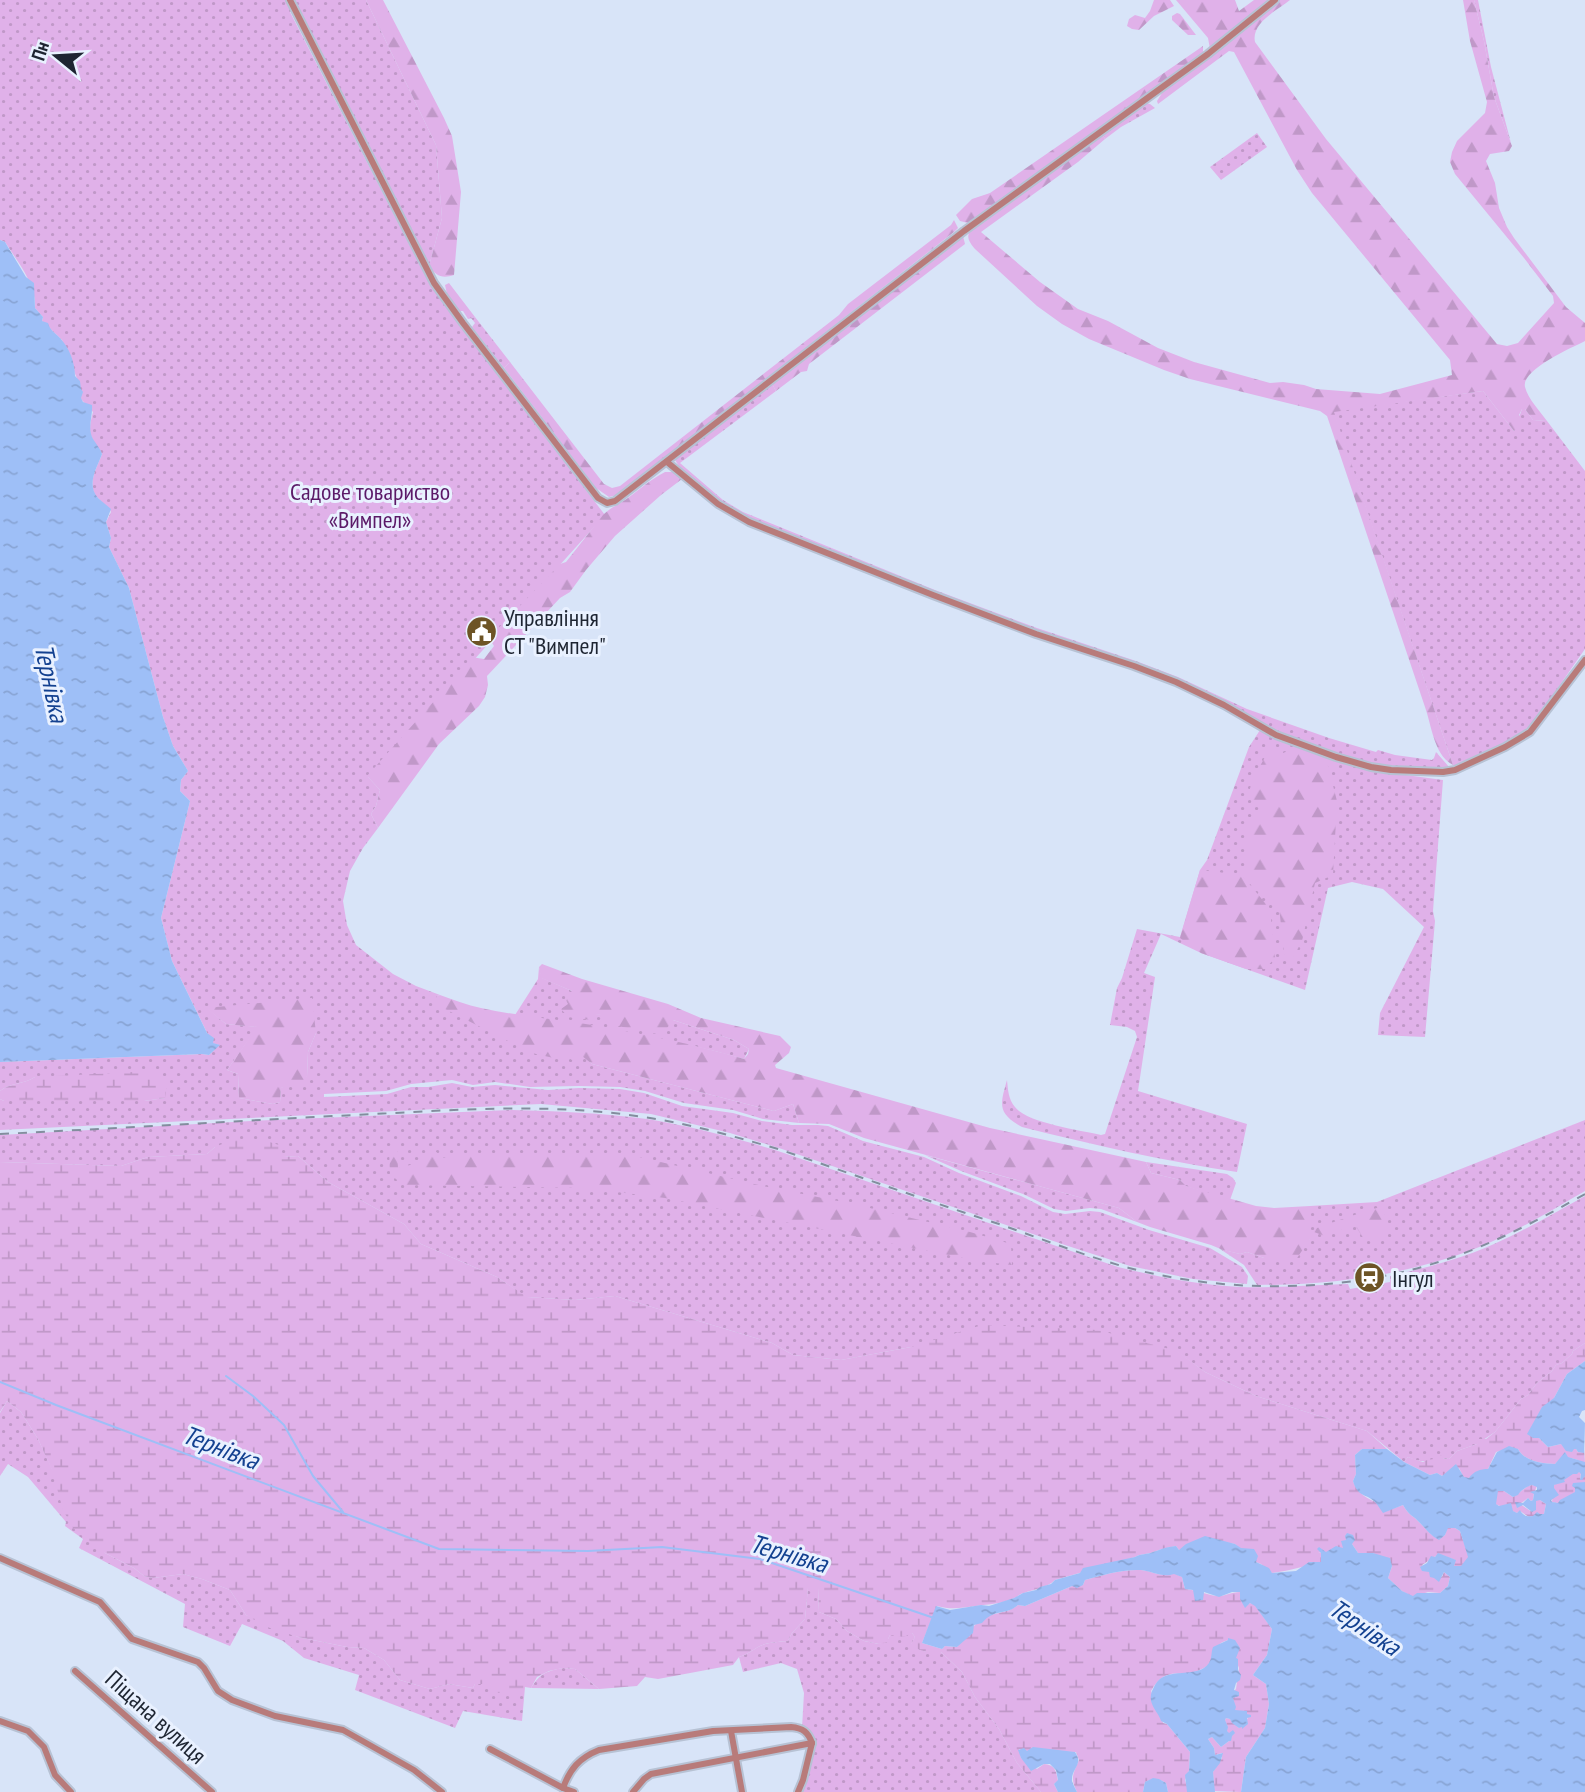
<svg xmlns="http://www.w3.org/2000/svg" width="1585" height="1792" viewBox="0 0 1585 1792" font-family="'PT Sans Narrow',sans-serif">
	<style>
		.grass { fill: url(#grass-dots); fill-rule: evenodd }
		.forest { fill: url(#forest-firs) }
		.wetland { fill: url(#wetland-marsh) }
		.water { fill: url(#water-ripples); fill-rule: evenodd }
		.lines { fill: none; stroke-linecap: round; stroke-linejoin: round }
		.stream { stroke: #9ebff7; stroke-width: 2 }
		.minor-casing { stroke: #b7c2d4; stroke-width: 10 }
		.minor { stroke: #b87b7a; stroke-width: 6 }
		.rail { stroke: #838d9e; stroke-width: 2; stroke-dasharray: 9 9; stroke-linecap: butt }
		.labels { text-anchor: middle; dominant-baseline: central; stroke-width: 6; stroke-linejoin: round; paint-order: stroke }
		.park-label { font-size: 24px; fill: #5b1968; stroke: #e9f1ff }
		.poi-label { font-size: 24px; fill: #1e2532; stroke: #e9f1ff; text-anchor: start }
		.street-label { font-size: 24px; fill: #1e2532; stroke: #e9f1ff }
		.water-label { font-size: 26px; font-style: italic; fill: #134190; stroke: #e9f1ff }
	</style>
	<defs>
		<pattern id="grass-dots" width="8" height="8" patternUnits="userSpaceOnUse" patternTransform="scale(1.75)"><rect width="8" height="8" fill="#e0b1e9"/><path d="M2 2h.1M6 6h.1" fill="none" stroke="#c098c8" stroke-width="1.8" stroke-linecap="round"/></pattern>
		<pattern id="forest-firs" width="22" height="20" patternUnits="userSpaceOnUse" patternTransform="scale(1.75)"><rect width="22" height="20" fill="#e0b1e9"/><path d="M5 1l3.5 6h-7zM16 11l3.5 6h-7z" fill="#c098c8"/></pattern>
		<pattern id="wetland-marsh" width="20" height="14" patternUnits="userSpaceOnUse" patternTransform="scale(1.75)"><rect width="20" height="14" fill="#e0b1e9"/><path d="M1 5h8M5 5V1M11 12h8M15 12V8" fill="none" stroke="#c098c8"/></pattern>
		<pattern id="water-ripples" width="26" height="14" patternUnits="userSpaceOnUse" patternTransform="scale(1.75)"><rect width="26" height="14" fill="#9ebff7"/><path d="M2 4q2-2 4 0t4 0M15 11q2-2 4 0t4 0" fill="none" stroke="#88a4d4"/></pattern>
	</defs>
	<rect width="100%" height="100%" fill="#d8e4f8"/>
	<g class="grass">
		<path d="M0,0H366L436,145L442,218L429,266L297,9L290,12L430,285L460,326L605,515L368,777L380,790L376,806L371,814L378,828L363,848L350,871L343,901L347,925L356,945L393,974L416,986L440,995L437,996L564,1055H582L592,1064L774,1111L793,1104L799,1123L763,1119L733,1110L684,1103L645,1091L620,1087L579,1086L530,1087L495,1082L473,1085L452,1080L411,1084L386,1091L324,1094V1097L387,1094L411,1087H428L452,1083L472,1087L495,1085L548,1090L579,1088L620,1089L644,1093L682,1106L733,1113L762,1121L792,1125H818L828,1126L863,1141L924,1157L959,1173L1021,1196L1053,1212L1065,1214L1090,1211L1100,1212L1149,1230L1210,1248L1242,1267L1248,1276L1247,1284L1193,1279L1130,1266L1068,1246L779,1148L730,1133L651,1114L541,1104L0,1130V1099L4,1101H144L165,1098L35,1077C23,1085 11,1082 0,1091V1062L202,1054L209,1055L219,1045L212,1043L172,961L161,918L190,801L180,791L181,780L188,771L173,746L163,717L129,588L109,547L111,538L106,522L111,512C108,505 104,505 99,499C85,486 97,468 102,454C99,448 94,443 92,438C88,430 91,420 93,412L80,398L81,389L62,340L42,321L43,317L35,308C37,285 17,261 5,242L0,240ZM207,1008L316,1033L308,1052L307,1076L281,1088L280,1102L273,1104L239,1098L238,1074L227,1070L258,1027L226,1024Z"/>
		<path d="M1474,0H1478L1491,67L1511,143L1494,97L1484,41Z"/>
		<path d="M1146,103L1150,104L1155,108L1121,127L1105,139L1103,135Z"/>
		<path d="M1257,133L1267,147L1221,180L1210,167Z"/>
		<path d="M475,317L510,362L504,368L472,327L475,323L471,318Z"/>
		<path d="M772,384L776,391L680,463L723,500L743,512L935,590L1037,628L1136,661L1178,677L1247,709L1329,738L1376,752L1378,750L1395,755L1432,760L1434,758L1436,752L1450,768L1449,769L1391,767L1371,764L1336,755L1277,733L1225,703L934,593L750,520L719,502L682,471L675,460L676,457Z"/>
		<path d="M1483,391L1514,431L1522,409H1525L1533,420L1547,421L1585,471V649L1534,722C1516,739 1480,761 1455,766L1453,765L1333,411Z"/>
		<path d="M1260,730L1271,736L1334,761L1376,771L1443,780L1433,911L1435,921L1425,1037L1378,1035L1380,1013L1424,927L1383,889L1352,882L1328,888L1305,990L1201,953L1161,934L1144,973L1155,977L1138,1091L1247,1124L1237,1172C1164,1161 1094,1145 1022,1127C997,1113 1000,1105 1007,1080C1008,1089 1008,1099 1015,1107C1027,1123 1080,1130 1101,1135L1105,1134L1137,1037L1135,1031L1127,1027L1110,1025L1117,988L1122,978L1137,929L1180,937L1200,870L1207,860L1249,747Z"/>
		<path d="M539,967L542,978L572,991L596,1014L673,1020L734,1040L749,1049L744,1059C669,1037 592,1027 515,1015L538,979Z"/>
		<path d="M512,1110C557,1111 602,1113 647,1119C691,1126 735,1138 778,1151L1118,1267C1158,1277 1199,1285 1240,1287C1276,1288 1312,1285 1348,1284L1350,1289L1390,1282V1276C1425,1268 1461,1259 1494,1244C1525,1230 1555,1213 1585,1196V1343L1573,1351L1572,1354L1562,1363L1556,1365L1552,1371L1537,1383L1528,1395L1521,1399L1495,1432L1477,1444L1457,1451L1449,1459C1430,1457 1428,1466 1408,1457L1404,1462L1367,1431L1256,1396L1205,1372L1176,1351L911,1347L841,1360L793,1355L772,1343L615,1296L575,1300L526,1297L497,1277L421,1244L404,1224L328,1182L298,1156L284,1157L215,1147L207,1154L148,1157L121,1166L0,1162V1135L251,1121Z"/>
		<path d="M1585,1120V1191C1554,1209 1524,1227 1491,1242C1417,1274 1337,1285 1257,1285L1244,1265L1220,1249L1240,1254L1247,1252L1264,1258L1310,1239V1206L1377,1202Z"/>
		<path d="M925,1155L1119,1208L1137,1222L1101,1209L1090,1208L1066,1211L1054,1209L1023,1194L961,1171Z"/>
		<path d="M1146,1162L1227,1174L1233,1178L1236,1183L1230,1200L1185,1186L1180,1180L1151,1173Z"/>
		<path d="M7,1401L21,1412L38,1439L52,1469L105,1553L134,1568L144,1576L153,1578L183,1574L202,1579L230,1590L246,1615L298,1637L347,1647L364,1648L384,1660L400,1680L430,1689L449,1684L473,1688L475,1684H490L525,1687L522,1721L463,1711L455,1728L355,1690L359,1675L304,1658L283,1641L242,1624L230,1646L183,1627L185,1604L79,1548L83,1539L65,1526L66,1522L28,1477L8,1464L0,1476V1413Z"/>
		<path d="M808,1587L818,1588L819,1612L836,1619L847,1631L864,1641L879,1644L888,1639L890,1635L912,1633L915,1637L911,1645L926,1652H941L962,1672L975,1697L999,1729L1017,1763L1041,1792H798L812,1744L802,1728L804,1693L797,1669L781,1663L743,1672L739,1657C747,1655 752,1650 760,1646C769,1642 778,1642 788,1641L792,1633L805,1619Z"/>
		<path d="M563,1668L575,1669L599,1689L531,1688C540,1673 547,1671 563,1668Z"/>
	</g>
	<g class="forest">
		<path d="M366,0H383L444,118L452,136L461,192L454,275C442,279 436,276 429,266L442,218L436,145Z"/>
		<path d="M1154,0H1170L1174,6L1154,16L1139,30L1132,29L1127,26L1129,19L1135,15L1145,18L1150,11Z"/>
		<path d="M1176,0H1235L1239,11L1254,0H1271L1210,49L1208,38Z"/>
		<path d="M1279,0H1290C1276,11 1251,23 1255,42L1326,139L1497,344L1507,346L1518,343L1554,303L1553,296L1524,258L1455,174L1450,162L1452,152L1457,141L1485,113L1487,102L1470,41L1463,0H1474L1484,41L1494,97L1512,146L1509,151L1490,154L1486,161L1495,183L1499,208L1507,227L1514,238L1566,307L1585,323V341C1571,348 1521,370 1525,387C1528,399 1540,411 1547,421L1533,420L1525,409H1522L1519,415L1523,422L1514,431L1483,391L1334,412L1453,765C1434,755 1432,727 1425,707L1327,416L1320,411L1190,379L1164,370L1089,339L1062,324L1037,306L975,249C970,243 965,237 971,230L1103,135L1105,139L1078,162L981,232L1040,282L1078,309L1108,321L1158,348L1194,362L1270,383L1283,382L1304,385L1316,389L1380,394L1452,375L1450,360L1312,193L1297,170L1234,52L1229,51L1158,104L1157,101L1162,93Z"/>
		<path d="M1177,13L1180,14L1196,35H1188L1172,20V16Z"/>
		<path d="M1203,46V53L968,223L960,221L956,215L972,199L990,193Z"/>
		<path d="M954,220L958,228L954,232L617,495L609,497L596,488L504,368L510,362L604,484L612,488L620,486L839,315L848,304L951,225Z"/>
		<path d="M963,236L965,244L809,364L807,371L801,372L776,391L772,384Z"/>
		<path d="M449,283L475,317L468,319L463,311H459L447,294L445,285Z"/>
		<path d="M665,472H674L682,479L661,495L615,536L586,570L570,592L560,598L487,676L488,685L485,697L479,706L439,744L378,828L371,814L376,806L380,790L367,776L460,672L471,657L484,659L494,646L489,638L560,564L566,562L603,515C609,509 615,506 622,502C637,492 649,480 665,472Z"/>
		<path d="M1298,747L1326,758L1337,801L1333,875L1315,883L1302,941L1292,959L1284,954L1279,906L1244,872L1248,850L1245,843L1247,836L1243,828L1262,811L1261,803L1247,797L1254,777L1270,748L1283,753Z"/>
		<path d="M1200,870L1242,875L1270,909L1275,958L1265,969H1246L1201,953L1180,938Z"/>
		<path d="M542,964L582,979L668,1004L701,1018L780,1036L791,1047L789,1053L775,1065L776,1068L990,1128L1146,1162L1151,1173L1180,1180L1186,1186L1256,1206L1274,1208L1310,1206V1239L1297,1258L1292,1260L1264,1258L1247,1252L1240,1254L1223,1250L1211,1245L1150,1227L1137,1222L1119,1208L864,1138L829,1124L799,1123L793,1104L774,1111L592,1064L582,1056L574,1061L565,1056L562,1060L532,1053L433,1003L437,996L440,995C454,1000 467,1005 481,1008C518,1016 555,1019 592,1025C643,1034 694,1044 744,1059L748,1054L749,1049L734,1040L673,1020L662,1035L608,1024L601,1020V1015L596,1014L591,1020L568,1017L561,1009L568,1004L565,998L572,991L541,978L539,967Z"/>
		<path d="M312,998L316,1033L308,1052L307,1076L302,1084L281,1088L280,1102L273,1104L239,1098L238,1074L227,1070L257,1027L226,1024L206,1008Z"/>
		<path d="M389,1147L397,1149L398,1168L422,1162L434,1150L443,1158L452,1155L635,1156L772,1188L853,1204L970,1232L1011,1244L1012,1265L978,1261L665,1198L585,1188L403,1185L390,1174Z"/>
		<path d="M1380,1207L1384,1211L1387,1227L1380,1239L1363,1238L1355,1225L1325,1236L1314,1232V1229L1348,1217Z"/>
	</g>
	<g class="wetland">
		<path d="M154,1071L167,1084L165,1098L144,1101H4L0,1099V1091C11,1082 23,1085 35,1077Z"/>
		<path d="M234,1139L263,1140L279,1145L284,1157L298,1156L328,1182L404,1224L421,1244L497,1277L527,1297L575,1300L615,1296L772,1343L793,1355L841,1360L911,1347L982,1325L1098,1330L1177,1351L1205,1372L1256,1396L1367,1431L1387,1449H1362L1355,1455L1356,1474L1353,1481C1358,1498 1377,1502 1392,1509L1403,1505C1409,1516 1413,1515 1420,1523C1427,1530 1430,1535 1439,1539L1445,1535L1447,1528H1455L1460,1531L1469,1557L1461,1567L1454,1566L1455,1560L1439,1554L1422,1565L1429,1572L1442,1577L1444,1572L1450,1577L1448,1586L1440,1593L1428,1592L1413,1597L1402,1591L1388,1578L1392,1566L1373,1553H1358L1352,1544L1346,1540L1343,1548L1326,1553L1318,1552L1321,1553L1322,1562C1304,1566 1289,1571 1272,1573L1261,1564L1256,1562L1235,1544L1224,1542L1217,1539L1179,1550L1176,1546C1166,1548 1162,1549 1153,1552C1146,1555 1142,1553 1135,1557L1055,1580C1047,1588 1034,1589 1024,1593C1017,1595 1021,1595 1014,1598C1002,1604 989,1604 976,1606C961,1608 951,1610 937,1606L922,1643L942,1649L945,1646L957,1647C967,1635 975,1620 991,1615C1000,1612 1010,1612 1018,1605L1025,1606L1072,1586L1083,1585L1085,1580C1103,1575 1122,1569 1141,1570C1152,1571 1162,1578 1174,1573L1182,1577L1185,1589C1196,1590 1205,1594 1216,1596C1224,1597 1231,1592 1240,1592L1245,1607L1250,1603L1255,1605L1272,1629L1267,1655L1253,1675L1266,1684L1269,1704L1265,1728L1246,1757L1241,1792L1214,1791L1213,1772L1222,1758V1753L1215,1755L1214,1748L1208,1739L1212,1737L1221,1747L1229,1741L1225,1720L1226,1718L1230,1719L1239,1728L1246,1722L1249,1715L1234,1710L1233,1698L1236,1696L1234,1691L1236,1689L1239,1668L1228,1640C1208,1646 1218,1660 1204,1668C1181,1681 1168,1662 1151,1691L1163,1723L1167,1724L1190,1752L1189,1771L1185,1780L1187,1786V1792H1168L1166,1783C1158,1778 1154,1778 1145,1782L1143,1792H1077C1070,1778 1073,1774 1079,1760L1076,1752L1027,1751L1019,1749L1021,1758L1037,1769L1044,1764C1055,1765 1056,1770 1058,1781L1054,1784L1058,1792H1041L1017,1763L999,1729L975,1697L962,1672L941,1652H926L910,1646L915,1637L912,1633L904,1637L890,1635L888,1639L889,1642L879,1644L864,1641L847,1631L836,1619L819,1612L818,1588H808L805,1619L792,1633L788,1641C778,1642 769,1642 760,1646C752,1650 747,1655 739,1657L733,1665L658,1679L645,1677L637,1686L599,1689L575,1669L563,1668L549,1671L537,1677L531,1688L525,1687L519,1693H496L490,1684H475L473,1688L449,1684L430,1689L400,1680L384,1660L364,1648L347,1647L298,1637L267,1627L246,1615L230,1590L202,1579L183,1574L153,1578L144,1576L134,1568L105,1553L73,1528L63,1510L52,1470L38,1439L21,1412L7,1401L0,1412V1162L121,1166L148,1157L207,1154L215,1147Z"/>
		<path d="M1585,1343V1361L1567,1374L1554,1398L1539,1438L1548,1447L1561,1444L1576,1449L1578,1452L1584,1449L1585,1463C1572,1458 1566,1454 1555,1464C1542,1464 1524,1461 1518,1449L1503,1450L1496,1452L1488,1469L1469,1478H1464L1459,1468L1442,1476L1437,1473L1430,1475L1404,1462L1408,1457L1423,1462C1429,1458 1435,1461 1441,1455L1444,1459H1449L1457,1451L1477,1444L1478,1439H1486L1495,1432L1521,1399L1528,1395L1537,1383L1552,1371L1556,1365L1562,1363L1572,1354L1573,1351Z"/>
		<path d="M1579,1472L1581,1473L1580,1479L1585,1476V1482L1578,1484L1575,1488L1576,1492L1558,1503L1552,1502L1554,1485L1573,1473Z"/>
		<path d="M1532,1485L1537,1486L1534,1493L1533,1500L1531,1501L1528,1498L1520,1504L1532,1512L1535,1500H1540L1546,1504L1544,1514L1529,1517L1520,1511L1517,1513L1495,1504L1497,1491H1504L1513,1497L1528,1486Z"/>
	</g>
	<g class="water">
		<path d="M0,240L5,242L26,277L34,283L35,308L43,317L42,321L48,323C50,330 54,332 59,337C69,347 75,362 75,376L80,381L81,389L83,392L81,398L83,402L92,405C93,416 87,428 93,439C96,444 100,448 102,454C97,468 86,484 98,498C102,502 107,505 111,509L106,522L111,538L109,547L129,588L163,717L173,746L188,771L181,780L180,791L190,801L161,918L172,961L207,1033L214,1038L213,1043L220,1045L209,1055L202,1054L0,1062Z"/>
		<path d="M1585,1361V1410L1582,1411L1579,1417L1585,1423L1584,1453L1578,1452L1576,1449H1574L1572,1452L1566,1451L1561,1444L1548,1447L1539,1438H1533L1527,1434L1542,1407L1554,1398L1567,1374Z"/>
		<path d="M1509,1446L1518,1449C1524,1461 1542,1464 1555,1464L1565,1452L1568,1457L1585,1462V1476L1582,1480H1580L1581,1474L1579,1472L1577,1474H1573L1564,1480L1565,1482L1554,1485V1488L1559,1495L1551,1500L1552,1502L1558,1503L1560,1500L1575,1492V1488L1572,1486L1573,1483L1585,1482V1792H1241L1246,1757L1265,1728L1269,1704L1266,1684L1253,1675L1267,1655L1272,1629L1255,1606L1250,1603L1245,1608L1240,1599V1592H1232L1219,1597L1204,1592L1203,1600L1195,1601L1193,1590L1185,1589L1182,1577L1174,1574C1162,1578 1152,1571 1141,1570C1122,1569 1103,1575 1085,1580L1083,1585L1077,1588L1072,1586L1025,1606L1018,1605C1006,1616 994,1608 982,1623L974,1625L973,1633L957,1647L945,1646L942,1649L922,1643L936,1606L950,1610L981,1605L989,1606L1014,1598L1023,1593L1036,1590L1040,1587L1051,1584L1055,1580L1080,1573L1083,1568L1135,1557C1142,1553 1146,1555 1153,1552C1162,1549 1166,1547 1176,1546L1179,1550L1186,1544L1205,1536L1235,1544L1241,1548L1254,1549L1258,1556L1256,1562L1269,1568L1272,1573L1296,1571L1309,1562H1321V1553L1317,1549L1319,1547L1326,1552L1336,1546L1343,1548L1341,1541L1346,1540L1345,1536L1347,1533L1353,1535L1355,1540L1352,1544L1358,1553H1373L1390,1558L1392,1566L1388,1578L1402,1591L1413,1596L1417,1593H1440L1448,1586L1450,1577L1444,1572L1439,1582L1434,1578L1430,1577L1429,1572L1422,1571L1420,1567L1427,1563L1431,1556L1435,1557L1438,1553L1456,1560L1454,1566H1461L1468,1557L1460,1531L1455,1528H1448L1445,1535L1439,1540C1430,1535 1427,1530 1420,1523C1413,1515 1409,1516 1403,1505L1383,1513C1380,1509 1378,1505 1375,1502C1366,1493 1358,1498 1353,1481L1356,1474L1355,1455L1362,1449H1387L1404,1462L1430,1475L1437,1473L1442,1476L1456,1464L1464,1477L1469,1478C1474,1471 1480,1469 1488,1469L1497,1452ZM1532,1485L1537,1487V1490L1530,1492L1534,1494L1533,1500L1531,1501L1528,1498L1523,1503L1515,1502L1517,1508L1523,1505L1532,1512L1536,1510V1501L1540,1500L1546,1504L1544,1514H1540L1537,1512L1533,1516C1527,1517 1523,1516 1520,1510L1517,1513L1513,1511L1511,1503L1499,1506L1496,1504L1498,1491H1504L1513,1497L1518,1495C1520,1491 1527,1486 1532,1485Z"/>
		<path d="M1228,1638L1235,1640L1240,1648L1236,1658L1238,1659V1670L1241,1675L1240,1680L1236,1683L1234,1690L1239,1692V1696L1233,1698L1236,1707L1235,1710L1247,1711V1714L1251,1715V1717L1247,1718L1248,1724L1242,1729V1727L1239,1728L1232,1723L1230,1719L1226,1718L1225,1720L1228,1727L1227,1731L1229,1733L1233,1730L1235,1733L1232,1736L1231,1741H1229L1221,1747L1212,1737L1208,1739L1214,1748L1215,1755L1223,1753L1220,1763L1213,1772L1215,1792H1187L1185,1775L1189,1771L1190,1752L1167,1724L1161,1721C1159,1714 1153,1709 1151,1701C1150,1694 1152,1691 1155,1685C1166,1665 1198,1680 1209,1663C1212,1659 1211,1652 1213,1647L1228,1640Z"/>
		<path d="M1033,1747L1075,1752C1084,1765 1071,1768 1072,1781C1072,1782 1076,1790 1077,1792H1058L1054,1784L1058,1780L1056,1770L1050,1764H1044L1031,1771L1021,1758L1018,1750L1024,1748L1027,1751Z"/>
		<path d="M1153,1778L1159,1779L1166,1783L1168,1792H1143L1145,1782Z"/>
	</g>
	<g class="lines">
		<g class="stream">
			<path d="M226,1376L253,1396L284,1425L313,1476L343,1512"/>
			<path d="M0,1382L56,1405L439,1549L588,1551L662,1547L760,1559L934,1618"/>
		</g>
		<defs>
			<g id="minor">
				<path d="M290,0L434,283L463,323L598,498L607,503L615,501L964,231L1208,54L1275,0"/>
				<path d="M667,462L718,504L749,522L933,595L1036,634L1134,666L1176,682L1224,705L1276,735L1336,757L1371,767L1391,770L1443,772L1455,770L1505,747L1530,732L1585,660"/>
				<path d="M0,1558L100,1602L132,1639L198,1662L204,1668L218,1691L232,1700L275,1716L343,1730L414,1770L442,1792"/>
				<path d="M75,1671L212,1792"/>
				<path d="M0,1721L28,1731L44,1747L55,1775L71,1792"/>
				<path d="M731,1731L742,1792"/>
				<path d="M490,1749L563,1788L574,1792"/>
				<path d="M563,1788C570,1769 579,1758 599,1750L713,1731L791,1727C803,1728 808,1732 812,1743"/>
				<path d="M633,1792L644,1779L651,1774L812,1743"/>
				<path d="M798,1792L803,1780L812,1743"/>
			</g>
		</defs>
		<use href="#minor" class="minor-casing"/>
		<use href="#minor" class="minor"/>
		<path class="rail" d="M0,1134C125,1128 250,1120 375,1114C467,1109 559,1103 650,1118C694,1125 736,1137 778,1149C852,1174 925,1200 999,1224C1042,1239 1085,1256 1129,1268C1221,1292 1330,1293 1422,1267C1482,1250 1531,1224 1585,1194"/>
	</g>
	<defs>
		<symbol id="civic-disc" viewBox="-11 -11 22 22"><circle r="9.5" fill="#6d5425" stroke="#e9f1ff"/><path d="M-.6-6.5H3V-4.5H.6V-3L4-1V1h2V6H-6V1h2V-1L-.6-3ZM-1.2 2.5V6h2.4V2.5Z" fill="#fff"/></symbol>
		<symbol id="station-disc" viewBox="-11 -11 22 22"><circle r="9.5" fill="#6d5425" stroke="#e9f1ff"/><path d="M-3-6H3Q5-6 5-4V2Q5 4 3 4L4.5 6H3L1.5 4h-3L-3 6H-4.5L-3 4Q-5 4-5 2V-4Q-5-6-3-6ZM-3.5-4v3h7v-3ZM-3.5 1v1.5H-2V1ZM2 1v1.5H3.5V1Z" fill="#fff"/></symbol>
	</defs>
	<g fill-rule="evenodd">
		<use href="#civic-disc" x="464" y="614" width="35" height="35"/>
		<use href="#station-disc" x="1352" y="1260" width="35" height="35"/>
	</g>
	<g class="labels">
		<g class="park-label">
			<text x="370" y="491">Садове товариство<tspan x="370" dy="28">«Вимпел»</tspan></text>
		</g>
		<g class="poi-label">
			<text x="504" y="617">Управління<tspan x="504" dy="28">СТ "Вимпел"</tspan></text>
			<text x="1392" y="1278">Інгул</text>
		</g>
		<g class="street-label">
			<text transform="translate(156 1717) rotate(42)">Піщана вулиця</text>
		</g>
		<g class="water-label">
			<text transform="translate(52 683) rotate(78)">Тернівка</text>
			<text transform="translate(221 1447) rotate(21)">Тернівка</text>
			<text transform="translate(789 1553) rotate(16)">Тернівка</text>
			<text transform="translate(1365 1627) rotate(34)">Тернівка</text>
		</g>
	</g>
	<g transform="translate(56 56) rotate(288)" stroke="#e9f1ff" stroke-width="5" paint-order="stroke">
	<path d="M0-5L12 26L0 18L-12 26Z" fill="#1e2532"/>
	<text y="-10" font-size="19" font-weight="bold" text-anchor="middle" fill="#1e2532">Пн</text>
	</g>
</svg>
